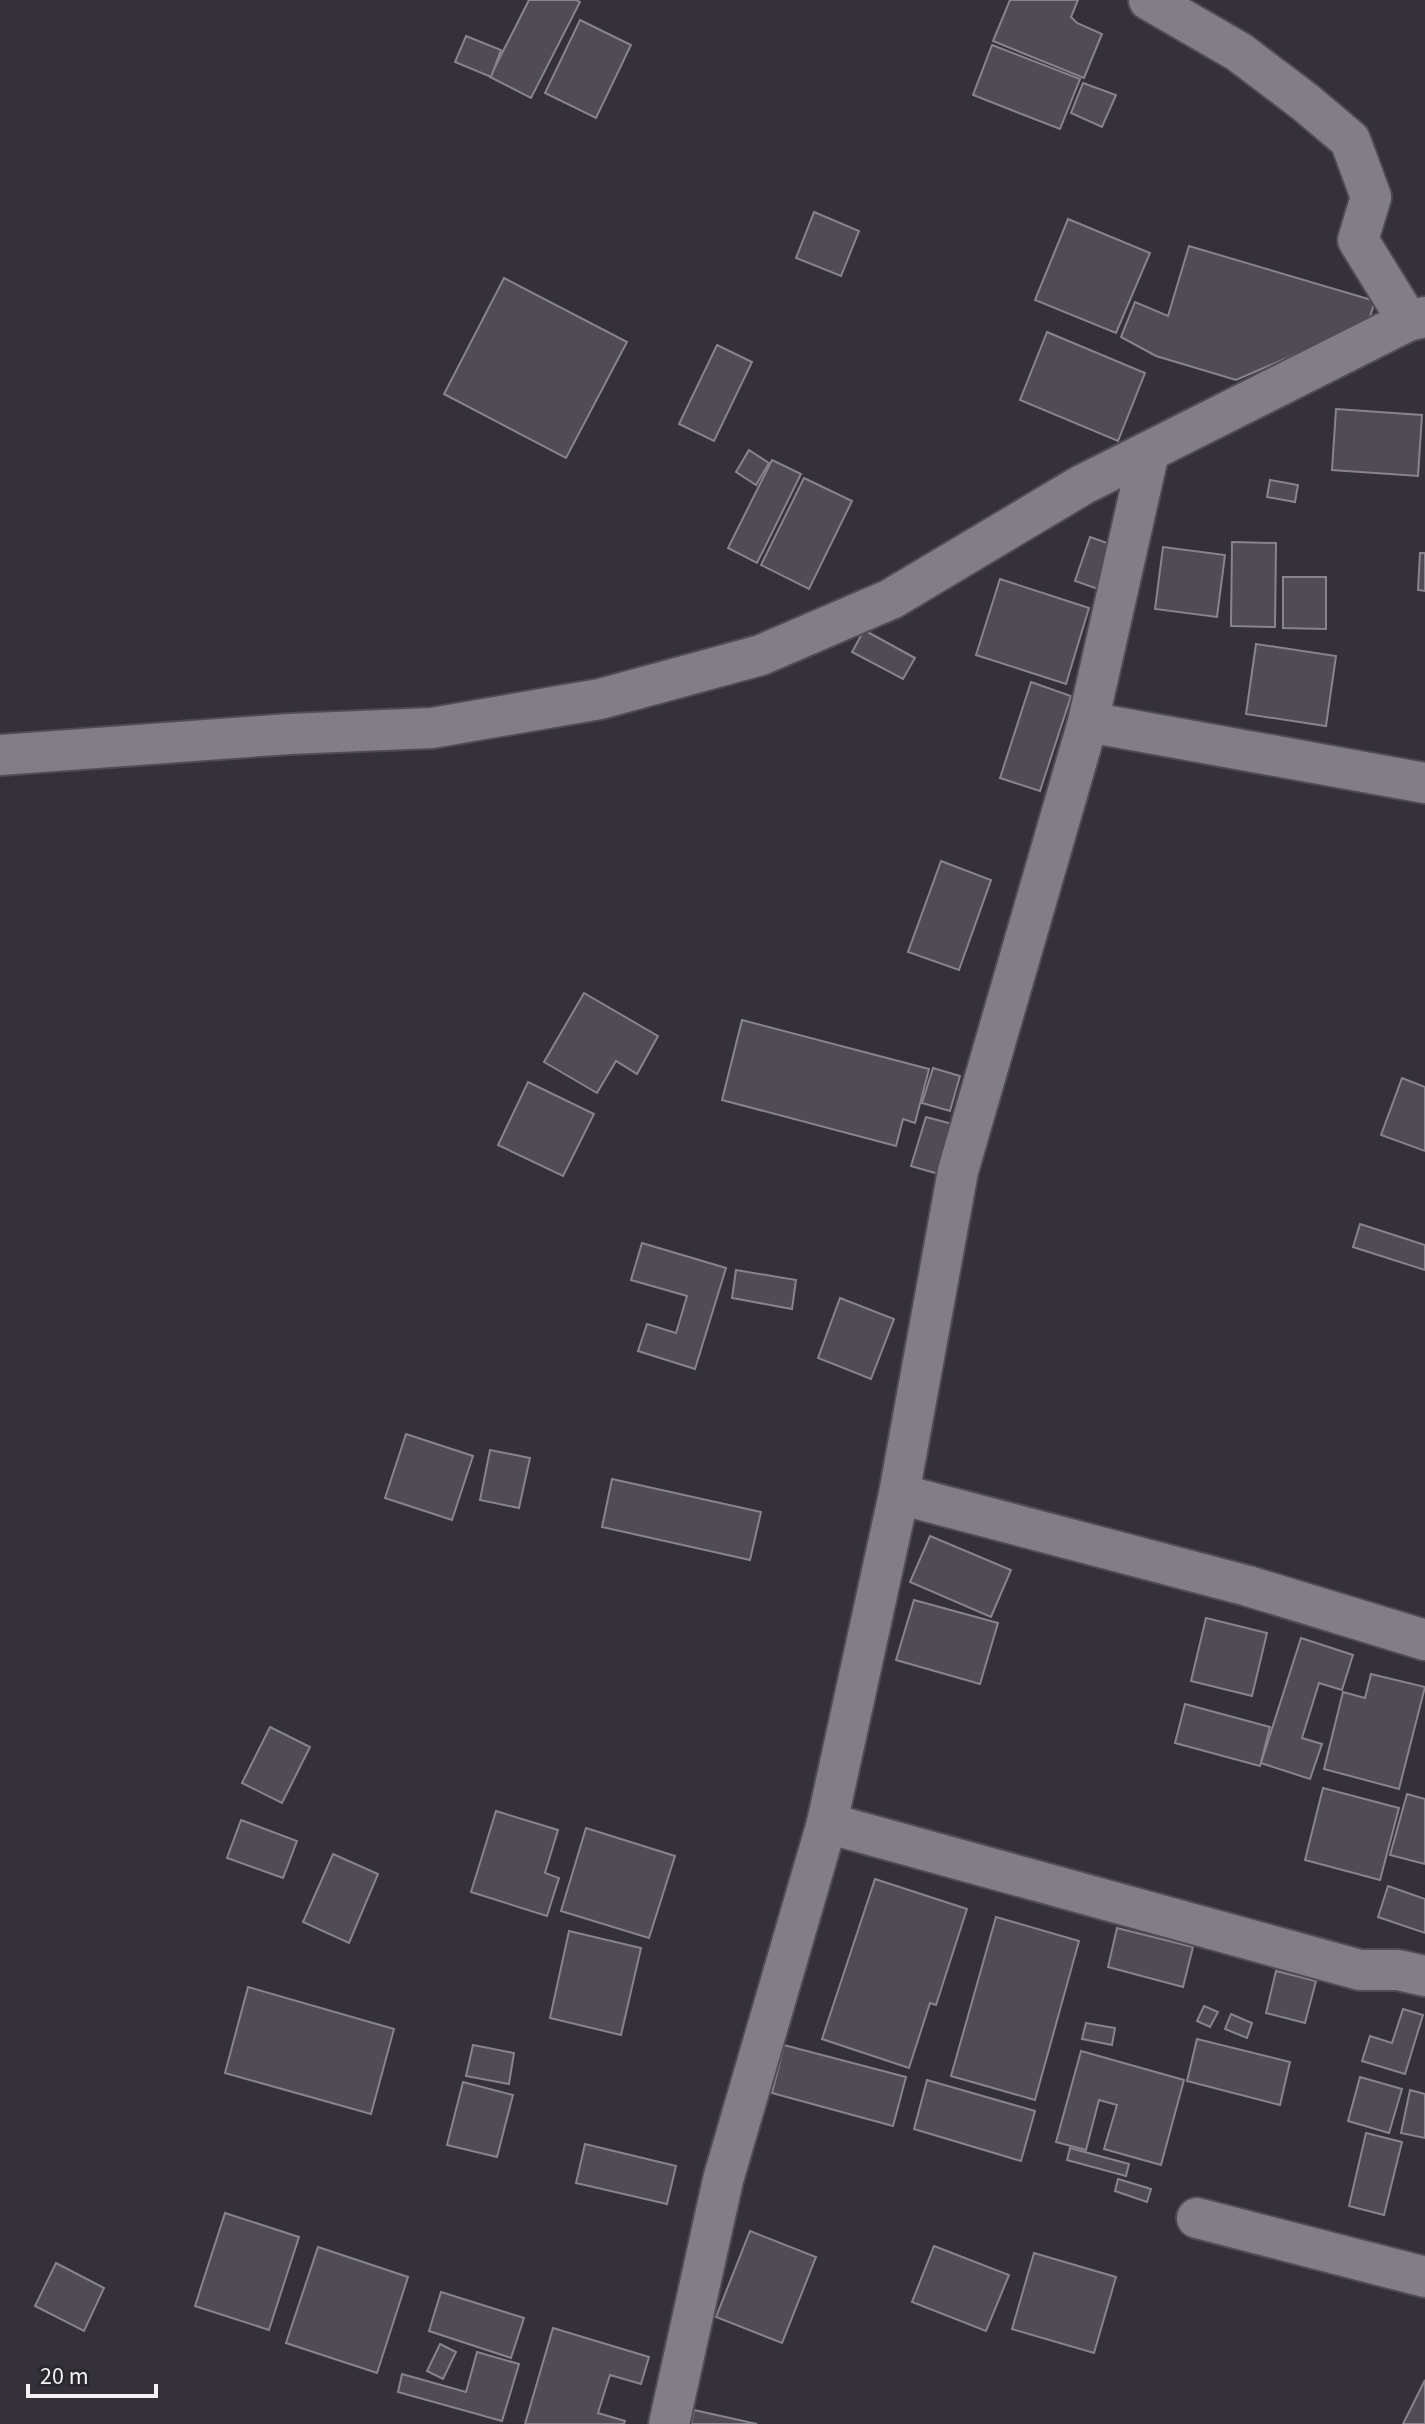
<svg xmlns="http://www.w3.org/2000/svg" width="1425" height="2424" viewBox="0 0 1425 2424" font-family="'Source Sans 3',sans-serif">
	<style>
		.building { fill: #504c55; stroke: #88848e; stroke-width: 2 }
		.lines { fill: none; stroke-linecap: round; stroke-linejoin: round }
		.minor-casing { stroke: #504c54; stroke-width: 44 }
		.minor { stroke: #827e88; stroke-width: 40 }
	</style>
	<rect width="100%" height="100%" fill="#343139"/>
	<g class="building">
		<path d="M529,0H576L580,2L531,98L490,77Z"/>
		<path d="M1010,0H1078L1071,17L1077,23L1102,34L1084,78L993,41Z"/>
		<path d="M580,20L631,45L596,118L545,93Z"/>
		<path d="M466,36L501,50L491,77L455,62Z"/>
		<path d="M992,45L1080,79L1060,129L973,95Z"/>
		<path d="M1083,83L1116,95L1102,127L1071,113Z"/>
		<path d="M814,212L859,231L841,276L796,258Z"/>
		<path d="M1068,219L1150,253L1116,333L1035,300Z"/>
		<path d="M1189,246L1375,301L1368,323L1236,380L1156,356L1121,337L1135,302L1168,316Z"/>
		<path d="M504,278L627,342L566,458L444,394Z"/>
		<path d="M1047,332L1145,373L1118,441L1020,400Z"/>
		<path d="M717,345L752,362L714,441L679,424Z"/>
		<path d="M1336,409L1422,415L1418,476L1332,470Z"/>
		<path d="M749,450L769,463L756,485L736,472Z"/>
		<path d="M772,460L801,474L757,563L728,548Z"/>
		<path d="M804,478L852,501L809,589L761,565Z"/>
		<path d="M1270,480L1298,485L1295,502L1267,497Z"/>
		<path d="M1090,537L1113,545L1098,589L1075,581Z"/>
		<path d="M1232,542L1276,543L1275,627L1231,626Z"/>
		<path d="M1163,547L1225,555L1217,617L1155,609Z"/>
		<path d="M1420,553H1425V591L1418,590Z"/>
		<path d="M1283,577H1326V629L1283,628Z"/>
		<path d="M1000,579L1089,608L1066,684L976,655Z"/>
		<path d="M864,630L915,658L903,679L852,652Z"/>
		<path d="M1256,644L1336,656L1326,726L1246,714Z"/>
		<path d="M1031,682L1071,696L1040,791L1000,778Z"/>
		<path d="M941,861L991,880L959,970L908,952Z"/>
		<path d="M584,993L658,1036L637,1074L616,1061L597,1093L544,1062Z"/>
		<path d="M742,1020L929,1069L915,1123L903,1119L896,1146L722,1100Z"/>
		<path d="M933,1068L960,1076L950,1111L922,1103Z"/>
		<path d="M1402,1078L1425,1087V1151L1381,1135Z"/>
		<path d="M528,1082L594,1114L563,1176L498,1145Z"/>
		<path d="M926,1117L956,1125L942,1175L911,1166Z"/>
		<path d="M1360,1224L1425,1245V1270L1353,1247Z"/>
		<path d="M642,1243L726,1268L695,1369L638,1351L647,1324L676,1333L687,1296L631,1280Z"/>
		<path d="M736,1270L796,1280L792,1309L732,1298Z"/>
		<path d="M840,1298L894,1319L871,1379L818,1358Z"/>
		<path d="M406,1434L473,1456L452,1520L385,1498Z"/>
		<path d="M490,1450L530,1458L519,1508L480,1500Z"/>
		<path d="M612,1479L761,1512L750,1560L602,1527Z"/>
		<path d="M930,1536L1011,1570L991,1617L910,1582Z"/>
		<path d="M914,1600L998,1623L980,1684L896,1660Z"/>
		<path d="M1206,1618L1267,1633L1252,1696L1191,1681Z"/>
		<path d="M1301,1638L1353,1655L1342,1690L1319,1683L1302,1738L1322,1744L1310,1779L1261,1763Z"/>
		<path d="M1371,1674L1425,1687L1399,1789L1324,1769L1343,1692L1365,1698Z"/>
		<path d="M1185,1704L1270,1727L1260,1766L1175,1743Z"/>
		<path d="M270,1727L310,1747L282,1803L242,1783Z"/>
		<path d="M1323,1788L1399,1808L1380,1880L1305,1860Z"/>
		<path d="M1407,1794L1425,1799V1864L1390,1855Z"/>
		<path d="M496,1811L558,1830L545,1873L559,1878L547,1916L471,1892Z"/>
		<path d="M241,1820L297,1841L283,1878L227,1858Z"/>
		<path d="M586,1828L675,1856L649,1938L561,1911Z"/>
		<path d="M333,1854L378,1874L349,1943L303,1922Z"/>
		<path d="M875,1879L967,1909L936,2005L930,2003L909,2068L822,2039Z"/>
		<path d="M1388,1886L1425,1899V1933L1378,1917Z"/>
		<path d="M996,1917L1079,1941L1035,2100L951,2076Z"/>
		<path d="M1117,1928L1193,1947L1183,1987L1108,1967Z"/>
		<path d="M569,1931L641,1948L621,2035L550,2018Z"/>
		<path d="M1276,1971L1316,1981L1305,2023L1266,2013Z"/>
		<path d="M248,1987L394,2029L371,2114L225,2073Z"/>
		<path d="M1204,2006L1218,2012L1210,2027L1197,2021Z"/>
		<path d="M1403,2009L1423,2015L1405,2074L1362,2061L1370,2036L1392,2043Z"/>
		<path d="M1231,2014L1252,2023L1247,2038L1225,2029Z"/>
		<path d="M1086,2023L1115,2028L1112,2045L1082,2039Z"/>
		<path d="M1197,2039L1290,2062L1280,2105L1187,2081Z"/>
		<path d="M473,2045L514,2053L509,2084L466,2076Z"/>
		<path d="M784,2045L906,2077L893,2126L772,2093Z"/>
		<path d="M1081,2051L1184,2080L1161,2165L1104,2149L1117,2105L1099,2100L1086,2150L1056,2142Z"/>
		<path d="M1360,2077L1402,2089L1389,2133L1348,2121Z"/>
		<path d="M927,2080L1035,2111L1021,2161L914,2129Z"/>
		<path d="M463,2082L513,2095L497,2157L447,2145Z"/>
		<path d="M1410,2090L1425,2094V2138L1401,2133Z"/>
		<path d="M1366,2133L1402,2142L1384,2215L1349,2206Z"/>
		<path d="M585,2144L676,2166L667,2204L576,2183Z"/>
		<path d="M1070,2148L1129,2164L1126,2176L1067,2160Z"/>
		<path d="M1118,2179L1151,2189L1147,2202L1115,2191Z"/>
		<path d="M225,2213L299,2237L269,2330L195,2306Z"/>
		<path d="M750,2231L816,2257L782,2343L716,2317Z"/>
		<path d="M934,2246L1009,2275L986,2331L912,2302Z"/>
		<path d="M318,2247L408,2277L377,2373L286,2343Z"/>
		<path d="M1034,2253L1116,2277L1094,2353L1012,2329Z"/>
		<path d="M56,2263L104,2288L84,2331L35,2306Z"/>
		<path d="M441,2292L524,2318L511,2358L429,2331Z"/>
		<path d="M553,2328L649,2357L641,2384L610,2375L598,2413L625,2421L624,2424H525Z"/>
		<path d="M440,2344L456,2352L443,2379L427,2371Z"/>
		<path d="M477,2352L519,2364L502,2421L398,2392L402,2374L466,2392Z"/>
		<path d="M1425,2380V2424H1403Z"/>
		<path d="M694,2410L757,2424H691Z"/>
	</g>
	<g class="lines">
		<defs>
			<g id="minor">
				<path d="M1149,0L1239,52L1305,102L1350,140L1371,197L1358,240L1408,321"/>
				<path d="M1088,722L1425,783"/>
				<path d="M0,755L289,734L432,728L600,699L761,655L891,599L1082,485L1408,321L1425,317"/>
				<path d="M899,1494L1248,1586L1425,1640"/>
				<path d="M827,1823L1360,1970H1398L1425,1976"/>
				<path d="M1197,2218L1425,2277"/>
				<path d="M669,2424L723,2180L827,1823L899,1494L958,1171L1088,722L1149,452"/>
			</g>
		</defs>
		<use href="#minor" class="minor-casing"/>
		<use href="#minor" class="minor"/>
	</g>
	<path d="M28 2384v12h128v-12" fill="none" stroke="#f5f2f8" stroke-width="4"/>
	<text x="40" y="2384" font-size="24" fill="#f5f2f8" stroke="#2a272f" stroke-width="6" paint-order="stroke">20 m</text>
</svg>
